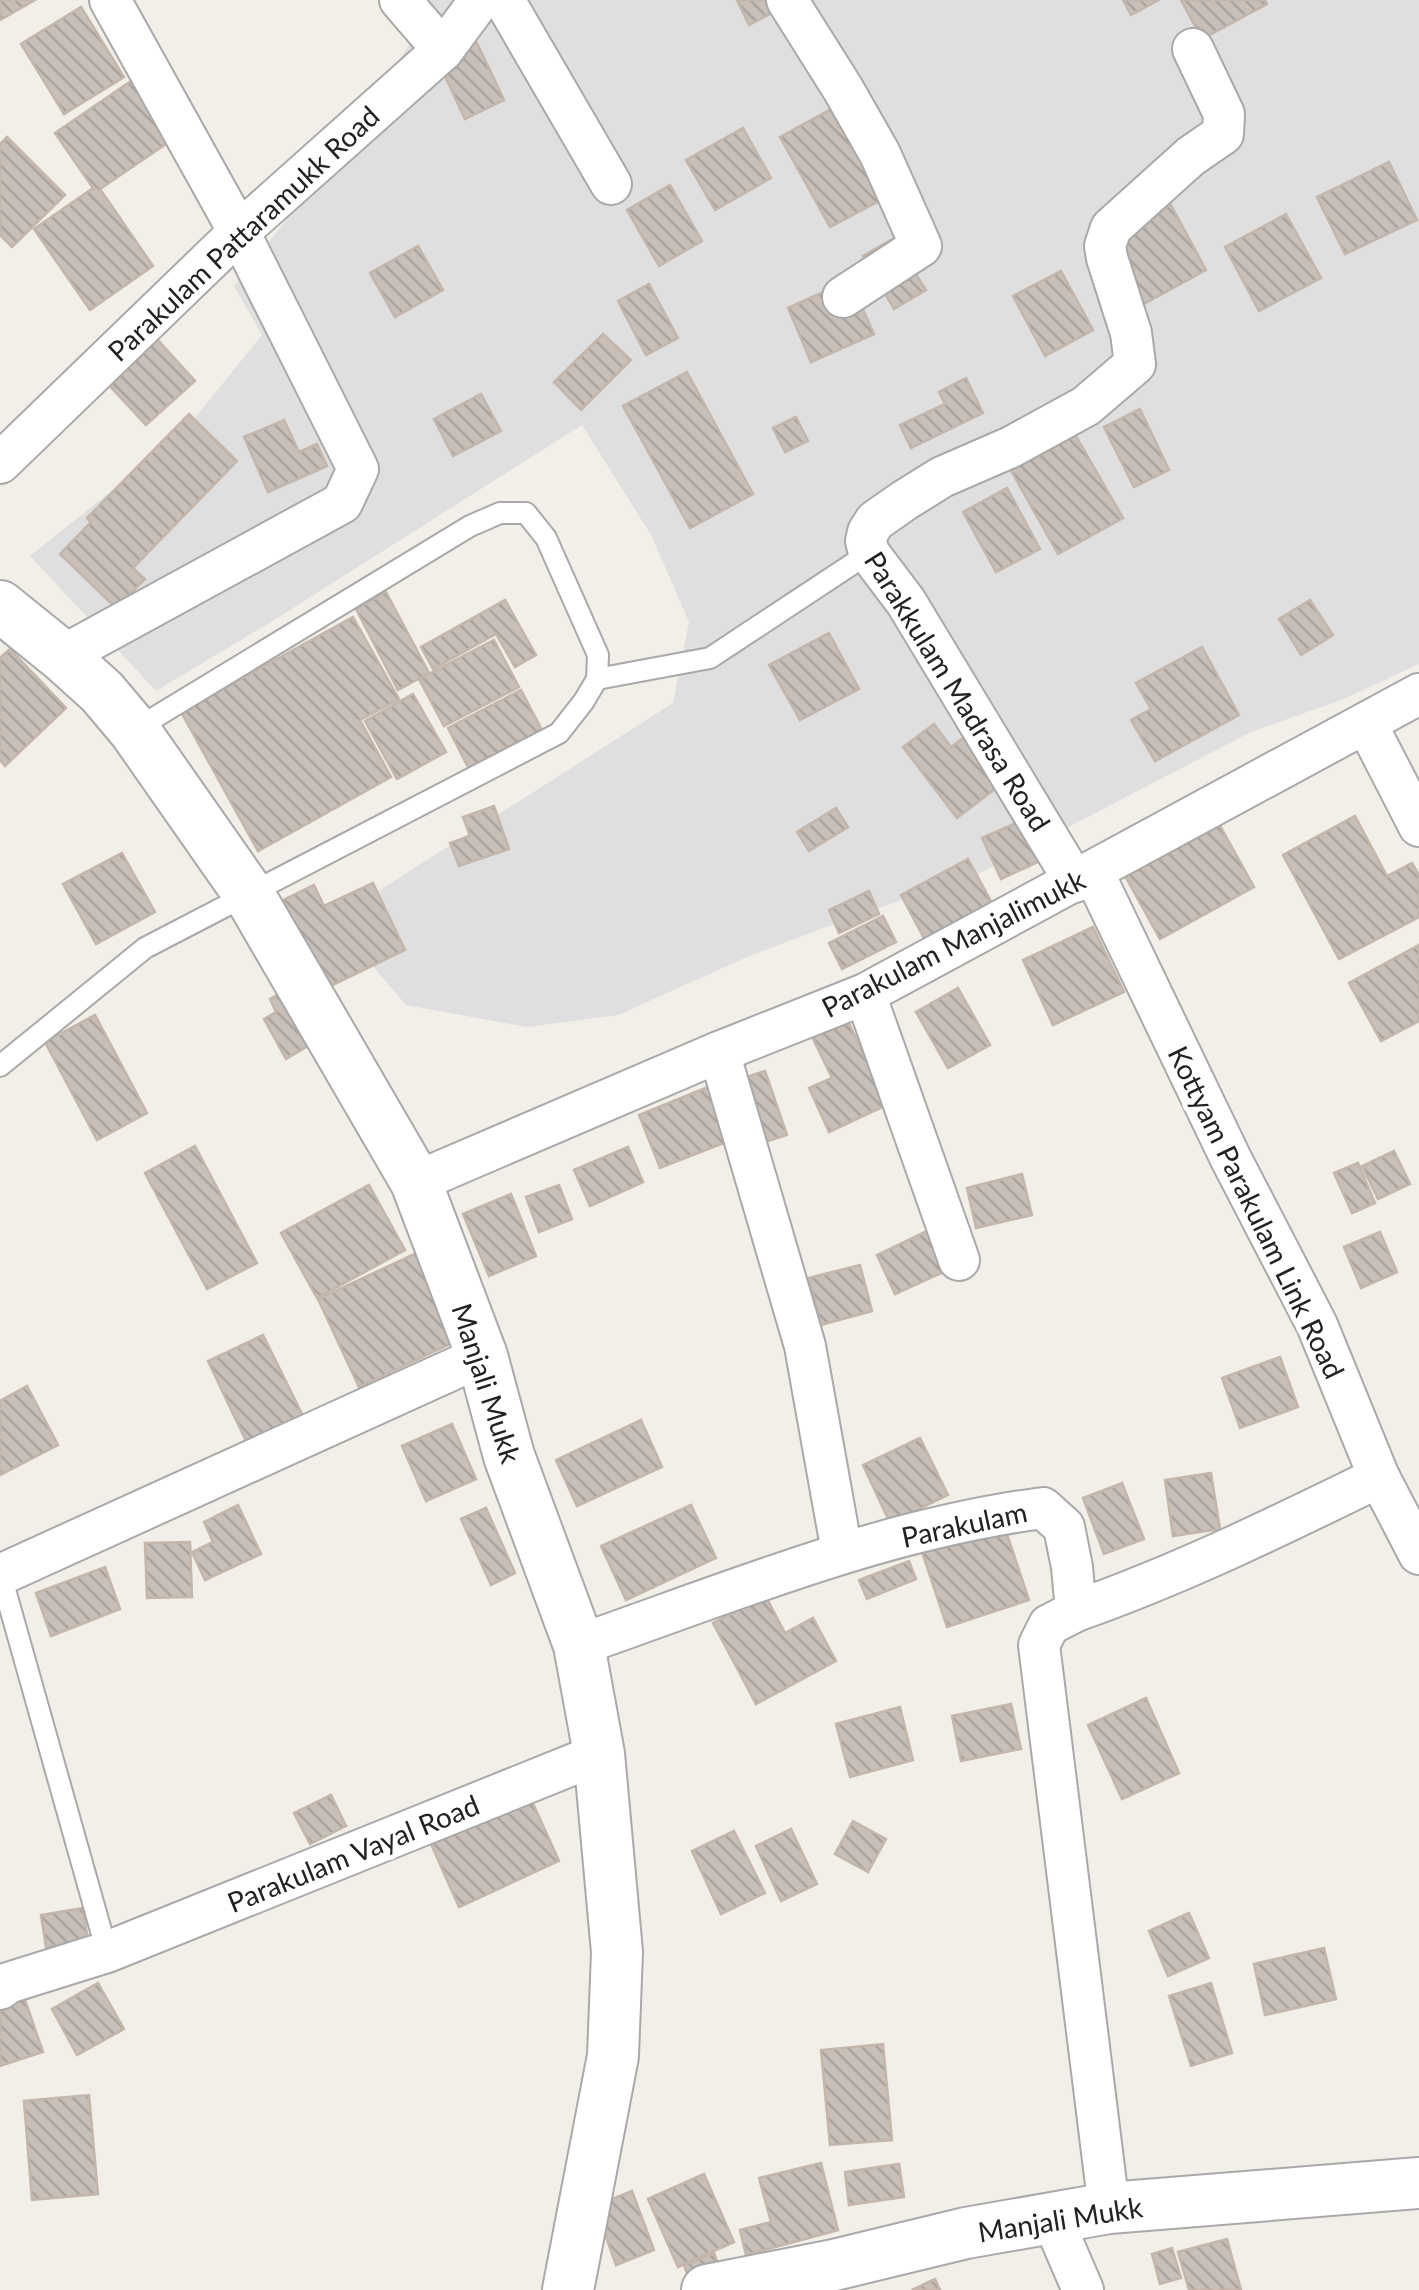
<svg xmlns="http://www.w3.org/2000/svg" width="1419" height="2290" viewBox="0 0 1419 2290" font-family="Lato,sans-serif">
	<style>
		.residential { fill: #e0dfdf }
		.building { fill: url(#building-back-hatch); stroke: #c4b6ab; stroke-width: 2.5 }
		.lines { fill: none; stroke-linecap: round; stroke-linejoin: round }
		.service-casing { stroke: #a9a9a9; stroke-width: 24 }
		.minor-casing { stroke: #a9a9a9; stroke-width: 44 }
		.tertiary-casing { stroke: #a9a9a9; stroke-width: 54 }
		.service { stroke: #fff; stroke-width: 20 }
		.minor { stroke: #fff; stroke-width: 40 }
		.tertiary { stroke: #fff; stroke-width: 50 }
		.labels { text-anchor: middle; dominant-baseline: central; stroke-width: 10; stroke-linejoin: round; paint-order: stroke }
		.street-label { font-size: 28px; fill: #222; stroke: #fff }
	</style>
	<defs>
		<pattern id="building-back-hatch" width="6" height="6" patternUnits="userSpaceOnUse" patternTransform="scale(2.5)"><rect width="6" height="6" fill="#c7bfb8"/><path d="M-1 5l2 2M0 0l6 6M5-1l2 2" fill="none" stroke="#aba49e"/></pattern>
	</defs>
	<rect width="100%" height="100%" fill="#f2efe9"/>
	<path class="residential" d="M410,0H1419V664L1344,699L1251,732L976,875L861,914L747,957L618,1015L527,1027L406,1005L333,920L673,703L689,622L651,535L582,425L271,622L156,691L30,556L180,436L262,335L234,286L335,158L429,14Z"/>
	<g class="building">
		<path d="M0,0H35L0,20Z"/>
		<path d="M737,0H792L793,2L749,25Z"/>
		<path d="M1123,0H1159L1131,15Z"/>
		<path d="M1181,0H1265L1267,4L1202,39Z"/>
		<path d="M81,7L124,77L64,114L21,44Z"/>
		<path d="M477,43L504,100L465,119L438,61Z"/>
		<path d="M131,81L172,140L100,189L153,266L90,310L34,229L93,188L55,133Z"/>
		<path d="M846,101L896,192L830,227L780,137Z"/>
		<path d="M743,128L771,178L715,210L686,160Z"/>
		<path d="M7,137L65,195L12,247L0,235V144Z"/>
		<path d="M1389,162L1417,220L1345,254L1317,197Z"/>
		<path d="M670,185L702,241L659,266L627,210Z"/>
		<path d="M1171,205L1206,270L1140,306L1104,242Z"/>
		<path d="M1286,214L1321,278L1259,311L1225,247Z"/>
		<path d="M914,227L934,262L915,273L926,290L894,309L863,256Z"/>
		<path d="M418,246L443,290L395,317L370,273Z"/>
		<path d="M1061,271L1093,330L1045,356L1013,296Z"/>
		<path d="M850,280L874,334L811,362L788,308Z"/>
		<path d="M649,284L678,338L646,355L618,301Z"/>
		<path d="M603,334L631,360L581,410L554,382Z"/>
		<path d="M157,339L195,381L146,425L107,383Z"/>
		<path d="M687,372L753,494L690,528L623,406Z"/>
		<path d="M966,378L983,413L911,448L900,425L945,404L939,392Z"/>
		<path d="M481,394L501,431L453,456L434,419Z"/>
		<path d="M1140,409L1169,470L1134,487L1104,427Z"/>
		<path d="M189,414L237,461L133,568L145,579L116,608L60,554L91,522L87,518Z"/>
		<path d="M796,417L808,441L785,452L773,428Z"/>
		<path d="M284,420L299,452L317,444L327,466L268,492L244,437Z"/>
		<path d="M1068,422L1123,518L1058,554L1004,458Z"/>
		<path d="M1007,488L1040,549L996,572L963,512Z"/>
		<path d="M386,592L429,673L398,690L356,609Z"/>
		<path d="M505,600L536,655L515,667L496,634L433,669L421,647Z"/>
		<path d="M1310,600L1333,635L1301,655L1279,619Z"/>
		<path d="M353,617L399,699L360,720L391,777L258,851L181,712Z"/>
		<path d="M829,633L859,689L800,720L769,665Z"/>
		<path d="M494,640L519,687L444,726L419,679Z"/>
		<path d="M1202,647L1239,715L1155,761L1131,720L1151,709L1136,683Z"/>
		<path d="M10,649L66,708L5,766L0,760V658Z"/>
		<path d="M521,690L542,730L469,769L448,728Z"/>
		<path d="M413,694L446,752L397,779L365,721Z"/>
		<path d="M934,724L951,747L967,735L1003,783L957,818L903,747Z"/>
		<path d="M494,806L509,849L459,866L450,843L470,836L463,817Z"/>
		<path d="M836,808L848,827L809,851L797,832Z"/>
		<path d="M1032,816L1051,856L1001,879L982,838Z"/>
		<path d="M1355,816L1387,876L1412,863L1419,875V917L1339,959L1283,855Z"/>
		<path d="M1218,822L1254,887L1160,939L1124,874Z"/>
		<path d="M122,853L155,912L96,944L63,884Z"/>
		<path d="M968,859L992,903L925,940L901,895Z"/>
		<path d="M373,883L405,950L314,994L271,906L314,885L324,906Z"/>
		<path d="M869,891L879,914L839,933L829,910Z"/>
		<path d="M883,916L896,942L842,969L829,943Z"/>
		<path d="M1093,927L1124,992L1053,1025L1023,960Z"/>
		<path d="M1419,945V1021L1381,1041L1349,983Z"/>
		<path d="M289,988L318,1040L286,1059L264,1019L276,1012L270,999Z"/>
		<path d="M958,988L990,1045L948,1068L916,1012Z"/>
		<path d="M841,1006L887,1105L829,1132L809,1088L832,1078L805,1022Z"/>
		<path d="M95,1015L147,1113L97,1140L45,1042Z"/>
		<path d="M765,1071L787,1135L762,1143L740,1079Z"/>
		<path d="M718,1083L739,1137L660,1168L639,1115Z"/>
		<path d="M195,1146L257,1263L207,1289L145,1173Z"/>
		<path d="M628,1147L643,1182L590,1206L574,1170Z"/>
		<path d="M1394,1151L1410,1184L1378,1199L1362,1166Z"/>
		<path d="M1358,1163L1375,1203L1352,1213L1334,1173Z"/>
		<path d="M1022,1174L1032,1215L976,1228L967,1188Z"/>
		<path d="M369,1185L405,1250L317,1298L281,1233Z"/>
		<path d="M559,1185L572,1219L539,1232L526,1197Z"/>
		<path d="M511,1194L536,1256L489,1276L463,1214Z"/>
		<path d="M927,1231L946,1271L895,1294L877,1255Z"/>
		<path d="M1380,1232L1397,1272L1361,1288L1344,1247Z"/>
		<path d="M423,1250L463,1338L359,1387L318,1299Z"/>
		<path d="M860,1265L872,1311L821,1325L809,1278Z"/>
		<path d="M263,1335L303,1416L247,1443L208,1361Z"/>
		<path d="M1280,1357L1298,1407L1240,1428L1222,1378Z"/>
		<path d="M27,1386L58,1445L0,1475V1401Z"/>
		<path d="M641,1420L662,1467L577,1506L556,1460Z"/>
		<path d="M452,1424L476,1479L426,1501L402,1446Z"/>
		<path d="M920,1438L948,1495L890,1523L863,1465Z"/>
		<path d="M1211,1473L1220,1529L1173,1536L1165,1480Z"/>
		<path d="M1122,1483L1144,1539L1104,1554L1083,1498Z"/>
		<path d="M238,1505L261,1554L205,1580L192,1552L213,1542L204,1522Z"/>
		<path d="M691,1505L716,1558L626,1600L601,1546Z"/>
		<path d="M486,1508L515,1573L491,1585L461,1519Z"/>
		<path d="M1004,1525L1029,1600L947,1627L922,1552Z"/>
		<path d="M190,1542L192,1597L147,1598L145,1543Z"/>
		<path d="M909,1561L916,1579L867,1599L859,1580Z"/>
		<path d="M105,1567L120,1609L51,1636L36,1593Z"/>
		<path d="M765,1595L785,1633L813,1618L836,1661L756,1704L713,1623Z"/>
		<path d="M1146,1698L1179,1773L1122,1799L1088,1725Z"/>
		<path d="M1011,1704L1021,1749L961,1761L952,1716Z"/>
		<path d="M900,1707L913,1760L850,1777L836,1724Z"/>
		<path d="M526,1788L559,1861L459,1907L426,1833Z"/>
		<path d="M331,1795L346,1826L310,1844L294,1813Z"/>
		<path d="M853,1821L886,1839L868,1872L835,1854Z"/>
		<path d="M791,1829L817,1884L781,1901L756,1846Z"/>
		<path d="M734,1831L765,1893L721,1914L692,1851Z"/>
		<path d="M83,1908L88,1941L46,1947L41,1915Z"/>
		<path d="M1189,1913L1209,1958L1168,1976L1149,1931Z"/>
		<path d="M1324,1948L1336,1999L1265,2015L1254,1964Z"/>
		<path d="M98,1983L124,2029L77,2055L52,2009Z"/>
		<path d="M1211,1983L1232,2053L1191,2066L1169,1996Z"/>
		<path d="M24,1997L43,2052L0,2066V2005Z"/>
		<path d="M883,2044L892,2140L830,2145L821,2050Z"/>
		<path d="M89,2095L98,2194L32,2200L24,2101Z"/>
		<path d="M821,2163L838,2230L746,2255L740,2230L771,2222L759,2178Z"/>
		<path d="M899,2164L904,2197L849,2205L845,2172Z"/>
		<path d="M704,2174L734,2242L678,2267L648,2199Z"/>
		<path d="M632,2191L654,2250L616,2265L595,2206Z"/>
		<path d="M1227,2239L1241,2290H1189L1178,2252Z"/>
		<path d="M1172,2248L1181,2278L1160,2284L1152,2254Z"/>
		<path d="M714,2253L723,2278L693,2290L684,2265Z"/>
		<path d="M935,2279L940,2290H912Z"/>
	</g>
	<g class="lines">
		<defs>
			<g id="service">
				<path d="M597,679L710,658L869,553"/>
				<path d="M0,1066L145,948L559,733L584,701L597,679L598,655L546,538L526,513H500L470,526L134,730"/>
				<path d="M0,1572L107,1952"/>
			</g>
			<g id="minor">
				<path d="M400,0L443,50"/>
				<path d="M504,0L611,184"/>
				<path d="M787,0L843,89L880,154L921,246L843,297"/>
				<path d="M0,463L239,232L443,50L480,0"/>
				<path d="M62,656L342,503L358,469L239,232L110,0"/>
				<path d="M1366,723L1419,826"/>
				<path d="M1093,872L1231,1159L1317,1325L1379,1477L1419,1554"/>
				<path d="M1075,882L906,602L869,553L866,541L868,532L875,521L905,500L942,477L1011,447L1086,406L1135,364L1131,333L1107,258L1105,246L1111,228L1191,156L1223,134L1224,114L1193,49"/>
				<path d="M865,994L959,1260"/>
				<path d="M719,1052L805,1346L842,1552"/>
				<path d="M416,1182L719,1052L865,994L1419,694"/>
				<path d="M2,1574L482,1356"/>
				<path d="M1076,1611L1049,1625L1039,1645L1109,2208"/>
				<path d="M579,1645C731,1592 882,1529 1043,1508L1064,1527L1072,1567L1076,1611C1181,1574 1279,1526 1379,1477"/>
				<path d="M0,1989L8,1983L107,1952L599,1754"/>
				<path d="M1052,2218L1083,2290"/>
			</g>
			<g id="tertiary">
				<path d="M0,606L62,656L102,692L134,730L248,893L416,1182L482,1356L509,1456L579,1645L599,1754L617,1952L613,2056L568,2290"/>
				<path d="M707,2290L834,2265L966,2233L1109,2208L1419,2183"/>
			</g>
		</defs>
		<use href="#service" class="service-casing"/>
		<use href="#minor" class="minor-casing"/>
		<use href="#tertiary" class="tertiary-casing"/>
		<use href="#service" class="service"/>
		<use href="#minor" class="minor"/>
		<use href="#tertiary" class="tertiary"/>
	</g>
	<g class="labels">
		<g class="street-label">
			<text transform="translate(243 233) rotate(-43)">Parakulam Pattaramukk Road</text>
			<text transform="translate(958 691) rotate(58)">Parakkulam Madrasa Road</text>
			<text transform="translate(953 943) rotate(-27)">Parakulam Manjalimukk</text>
			<text transform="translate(1257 1212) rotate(64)">Kottyam Parakulam Link Road</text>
			<text transform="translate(487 1383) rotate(72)">Manjali Mukk</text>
			<text transform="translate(964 1524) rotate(-12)">Parakulam</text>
			<text transform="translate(353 1853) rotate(-22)">Parakulam Vayal Road</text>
			<text transform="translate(1060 2219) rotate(-9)">Manjali Mukk</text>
		</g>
	</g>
</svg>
